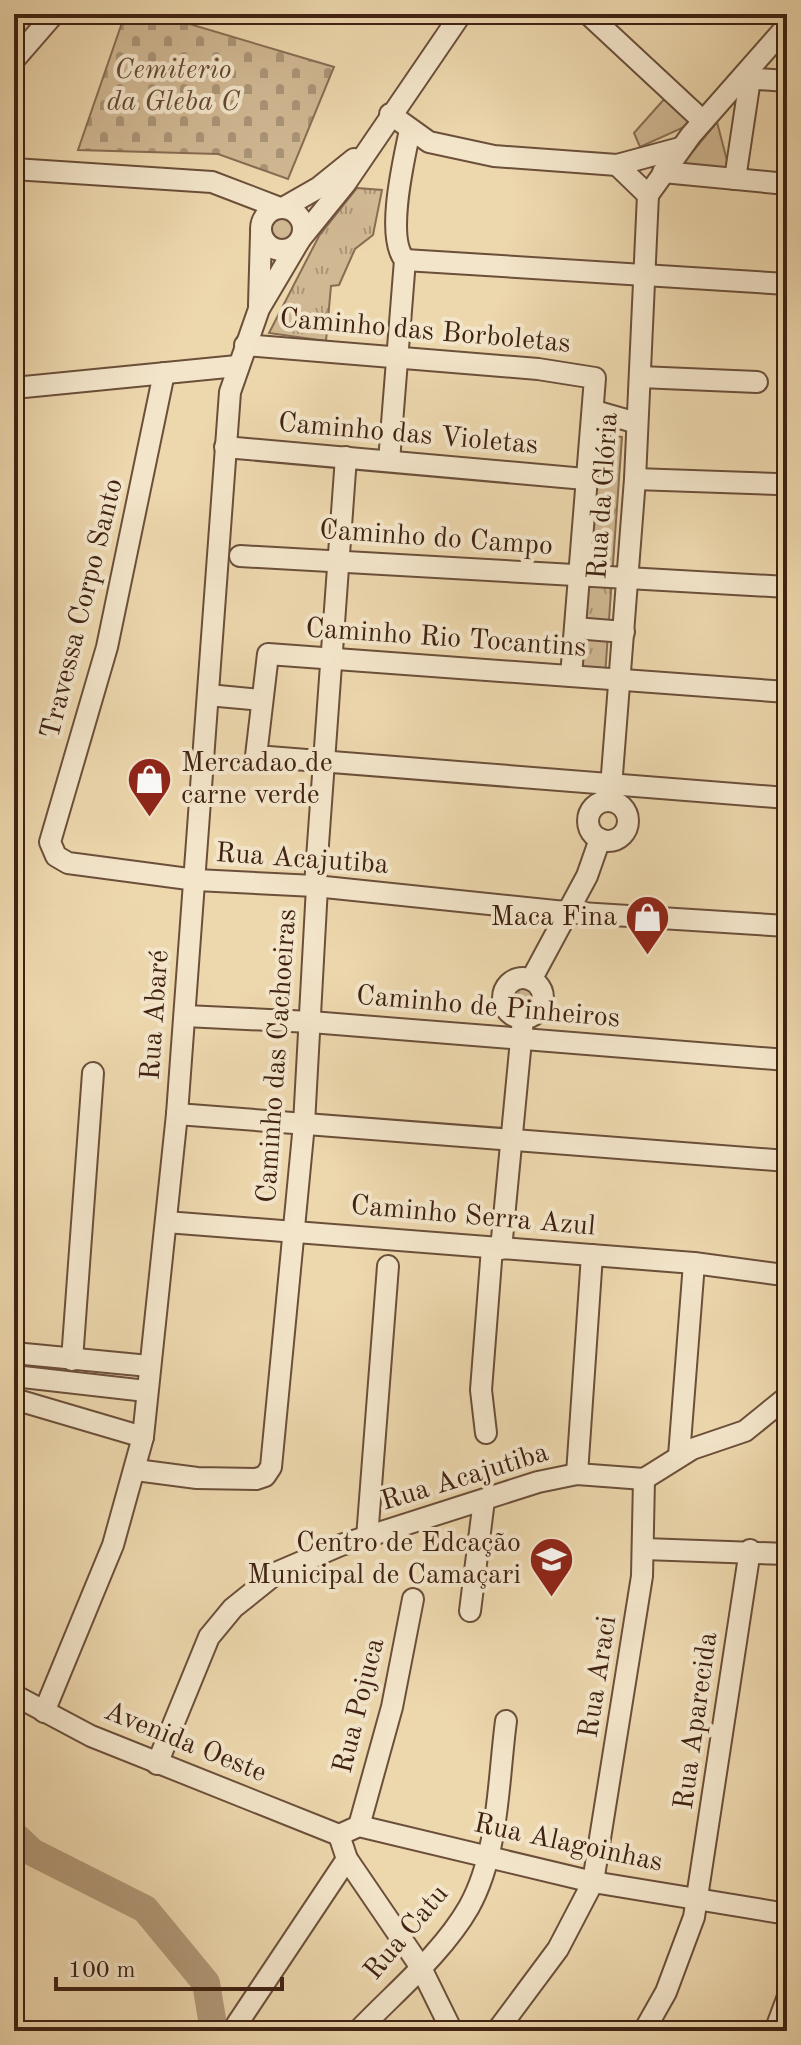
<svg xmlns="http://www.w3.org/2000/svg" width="801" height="2045" viewBox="0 0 801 2045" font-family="'Old Standard TT',serif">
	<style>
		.green { fill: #d0b893; stroke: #886d53; stroke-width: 2 }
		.cemetery { fill: url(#cemetery-stones); stroke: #886d53; stroke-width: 2 }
		.park { fill: url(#park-tufts); stroke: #886d53; stroke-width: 2 }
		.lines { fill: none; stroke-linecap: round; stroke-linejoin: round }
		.river { stroke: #b29979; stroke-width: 28 }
		.minor-casing { stroke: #6b4f3a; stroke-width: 24 }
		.minor { stroke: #f3e5ca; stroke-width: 20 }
		.labels { text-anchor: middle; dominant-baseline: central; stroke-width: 8; stroke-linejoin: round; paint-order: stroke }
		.park-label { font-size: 28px; font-style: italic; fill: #644833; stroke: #f3e5ca }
		.street-label { font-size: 28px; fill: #402213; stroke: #f3e5ca }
		.poi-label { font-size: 28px; fill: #402213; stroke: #f3e5ca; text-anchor: end }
	</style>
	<defs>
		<pattern id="cemetery-stones" width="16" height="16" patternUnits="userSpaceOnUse" patternTransform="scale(2)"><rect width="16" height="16" fill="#d0b893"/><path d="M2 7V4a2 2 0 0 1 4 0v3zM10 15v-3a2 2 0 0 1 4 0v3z" fill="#aa9577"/></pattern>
		<pattern id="park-tufts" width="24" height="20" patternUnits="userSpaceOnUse" patternTransform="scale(2)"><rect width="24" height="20" fill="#d0b893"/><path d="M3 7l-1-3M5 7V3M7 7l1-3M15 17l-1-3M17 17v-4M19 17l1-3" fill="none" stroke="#aa9577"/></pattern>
	</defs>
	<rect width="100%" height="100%" fill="#edd7ad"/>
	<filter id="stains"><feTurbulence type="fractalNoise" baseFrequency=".0025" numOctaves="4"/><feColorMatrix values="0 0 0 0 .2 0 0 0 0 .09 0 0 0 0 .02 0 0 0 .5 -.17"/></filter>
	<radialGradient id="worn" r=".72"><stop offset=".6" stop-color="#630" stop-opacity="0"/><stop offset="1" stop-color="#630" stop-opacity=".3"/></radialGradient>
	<g class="green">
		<path d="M666,97L691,124L640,147L634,133Z"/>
		<path d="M717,122L730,172L680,167Z"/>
		<circle cx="281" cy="229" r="18"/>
	</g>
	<path class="cemetery" d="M125,14H156L334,67L288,179L218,154L78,150Z"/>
	<g class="park">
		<path d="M357,188L382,190L373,235L355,249L339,285L331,286L326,341L269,333L319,236Z"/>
		<path d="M590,434L622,437L605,676L577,674Z"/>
		<circle cx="523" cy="1001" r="14"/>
	</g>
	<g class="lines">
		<path class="river" d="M14,1835L32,1852L145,1909L206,1983L214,2031"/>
		<defs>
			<g id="minor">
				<path d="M588,14L703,121"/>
				<path d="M14,60L54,14"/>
				<path d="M742,78L787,81"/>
				<path d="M390,114L429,142L494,156L617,165L680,148"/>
				<path d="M617,165L648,195"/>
				<path d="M14,169L212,182L280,208"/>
				<path d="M663,172L787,184"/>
				<path d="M735,179L750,79"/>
				<path d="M648,195L691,135L787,26"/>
				<path d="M283,208L318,188L354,159"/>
				<circle cx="282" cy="229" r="21"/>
				<path d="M302,237L345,184L461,14"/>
				<path d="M405,260L787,284"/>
				<path d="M259,305L261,234"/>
				<path d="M245,345L538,369L595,378L571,676"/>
				<path d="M164,373L107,647L50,842L56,856L68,863L196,880L315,886L565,912L787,926"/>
				<path d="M640,377L757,382"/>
				<path d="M14,388L237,366"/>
				<path d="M595,411L637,423"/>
				<path d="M225,447L585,479"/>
				<path d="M389,461L405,260C385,238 404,159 410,130"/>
				<path d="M635,479L777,484"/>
				<path d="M240,556L787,587"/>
				<path d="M575,628L624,632"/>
				<path d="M787,692L268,654L256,756L787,798"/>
				<path d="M208,695L262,700"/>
				<path d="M610,800L635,479L648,195"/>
				<circle cx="608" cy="821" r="20"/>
				<path d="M315,886L346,457"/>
				<circle cx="523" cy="998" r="20"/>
				<path d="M531,980L587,876L600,839"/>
				<path d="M185,1016L311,1022L787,1060"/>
				<path d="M177,1114L787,1161"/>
				<path d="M166,1222L694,1263L776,1274"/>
				<path d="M501,1249L523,1019"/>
				<path d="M14,1353L149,1366"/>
				<path d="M72,1360L93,1073"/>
				<path d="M14,1376L146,1391"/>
				<path d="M14,1399L143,1437"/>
				<path d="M486,1433L481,1390L492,1248"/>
				<path d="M679,1456L694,1263"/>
				<path d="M136,1470L197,1478L256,1479L265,1476L271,1467L304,1124L317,887"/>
				<path d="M577,1474L592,1255"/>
				<path d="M367,1538L388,1266"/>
				<path d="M644,1549L787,1554"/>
				<path d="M470,1611L484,1500"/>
				<path d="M14,1695L91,1736L339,1835"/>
				<path d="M44,1712L113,1545L143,1437L177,1114L230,392L259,309L298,243"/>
				<path d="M157,1764L209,1637L233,1608L278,1572L341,1545L538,1482L577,1474L644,1479L692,1449L745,1431L787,1397"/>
				<path d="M359,1826L392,1707L413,1599"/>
				<path d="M339,1835L359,1826L593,1882L787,1914"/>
				<path d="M339,1835L347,1859L420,1966L452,2031"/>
				<path d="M237,2024L347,1859"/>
				<path d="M358,2031C395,1992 442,1954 469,1907C499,1853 498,1781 506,1721"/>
				<path d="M497,2031L558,1949L593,1882L642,1576L644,1479"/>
				<path d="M644,2031L666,1992L694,1917L750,1550"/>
				<path d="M775,2031L787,1999"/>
			</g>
		</defs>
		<use href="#minor" class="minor-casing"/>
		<use href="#minor" class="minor"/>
	</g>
	<defs>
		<symbol id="shop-pin" viewBox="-11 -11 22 30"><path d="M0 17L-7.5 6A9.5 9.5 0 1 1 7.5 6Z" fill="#8f2418" stroke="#f3e5ca"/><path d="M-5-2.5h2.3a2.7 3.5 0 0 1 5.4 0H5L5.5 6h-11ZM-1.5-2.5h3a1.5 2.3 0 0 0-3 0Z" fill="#fff"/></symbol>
		<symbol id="school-pin" viewBox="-11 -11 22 30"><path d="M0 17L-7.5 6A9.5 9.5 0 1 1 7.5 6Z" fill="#8f2418" stroke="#f3e5ca"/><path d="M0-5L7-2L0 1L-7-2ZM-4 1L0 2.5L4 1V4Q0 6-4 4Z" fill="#fff"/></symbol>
	</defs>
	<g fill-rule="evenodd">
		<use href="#shop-pin" x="124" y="754" width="51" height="69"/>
		<use href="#shop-pin" x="622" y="892" width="51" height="69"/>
		<use href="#school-pin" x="526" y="1534" width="51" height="69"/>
	</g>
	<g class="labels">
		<g class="park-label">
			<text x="173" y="71">Cemiterio<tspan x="173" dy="32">da Gleba C</tspan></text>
		</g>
		<g class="street-label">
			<text transform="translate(425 332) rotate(5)">Caminho das Borboletas</text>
			<text transform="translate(408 435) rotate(5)">Caminho das Violetas</text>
			<text transform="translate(604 496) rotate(-86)">Rua da Glória</text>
			<text transform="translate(436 539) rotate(4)">Caminho do Campo</text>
			<text transform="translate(83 609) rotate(-76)">Travessa Corpo Santo</text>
			<text transform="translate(446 639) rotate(4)">Caminho Rio Tocantins</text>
			<text transform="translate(302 860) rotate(4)">Rua Acajutiba</text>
			<text transform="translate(488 1008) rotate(5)">Caminho de Pinheiros</text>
			<text transform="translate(156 1015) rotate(-86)">Rua Abaré</text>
			<text transform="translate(278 1056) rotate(-86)">Caminho das Cachoeiras</text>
			<text transform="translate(473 1217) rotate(5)">Caminho Serra Azul</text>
			<text transform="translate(465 1478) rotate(-17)">Rua Acajutiba</text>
			<text transform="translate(599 1677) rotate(-81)">Rua Araci</text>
			<text transform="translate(360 1706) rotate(-76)">Rua Pojuca</text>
			<text transform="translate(697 1721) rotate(-82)">Rua Aparecida</text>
			<text transform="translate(185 1743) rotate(22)">Avenida Oeste</text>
			<text transform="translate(568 1844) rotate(12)">Rua Alagoinhas</text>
			<text transform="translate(407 1933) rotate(-50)">Rua Catu</text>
		</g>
		<g class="poi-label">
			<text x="181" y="764" text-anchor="start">Mercadao de<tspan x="181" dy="32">carne verde</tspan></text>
			<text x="617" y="918">Maca Fina</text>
			<text x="521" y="1544">Centro de Edcação<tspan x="521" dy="32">Municipal de Camaçari</tspan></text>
		</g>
	</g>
	<rect width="801" height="2045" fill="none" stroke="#edd7ad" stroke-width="48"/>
	<rect x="16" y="16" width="769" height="2013" fill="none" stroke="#402213" stroke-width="4"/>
	<rect x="24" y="24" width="753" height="1997" fill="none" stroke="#402213" stroke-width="2"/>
	<path d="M56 1977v12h226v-12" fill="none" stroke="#402213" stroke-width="4"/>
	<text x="68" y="1977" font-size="24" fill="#402213" stroke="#f3e5ca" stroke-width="6" paint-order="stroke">100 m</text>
	<rect width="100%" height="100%" filter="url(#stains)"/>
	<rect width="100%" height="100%" fill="url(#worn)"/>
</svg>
